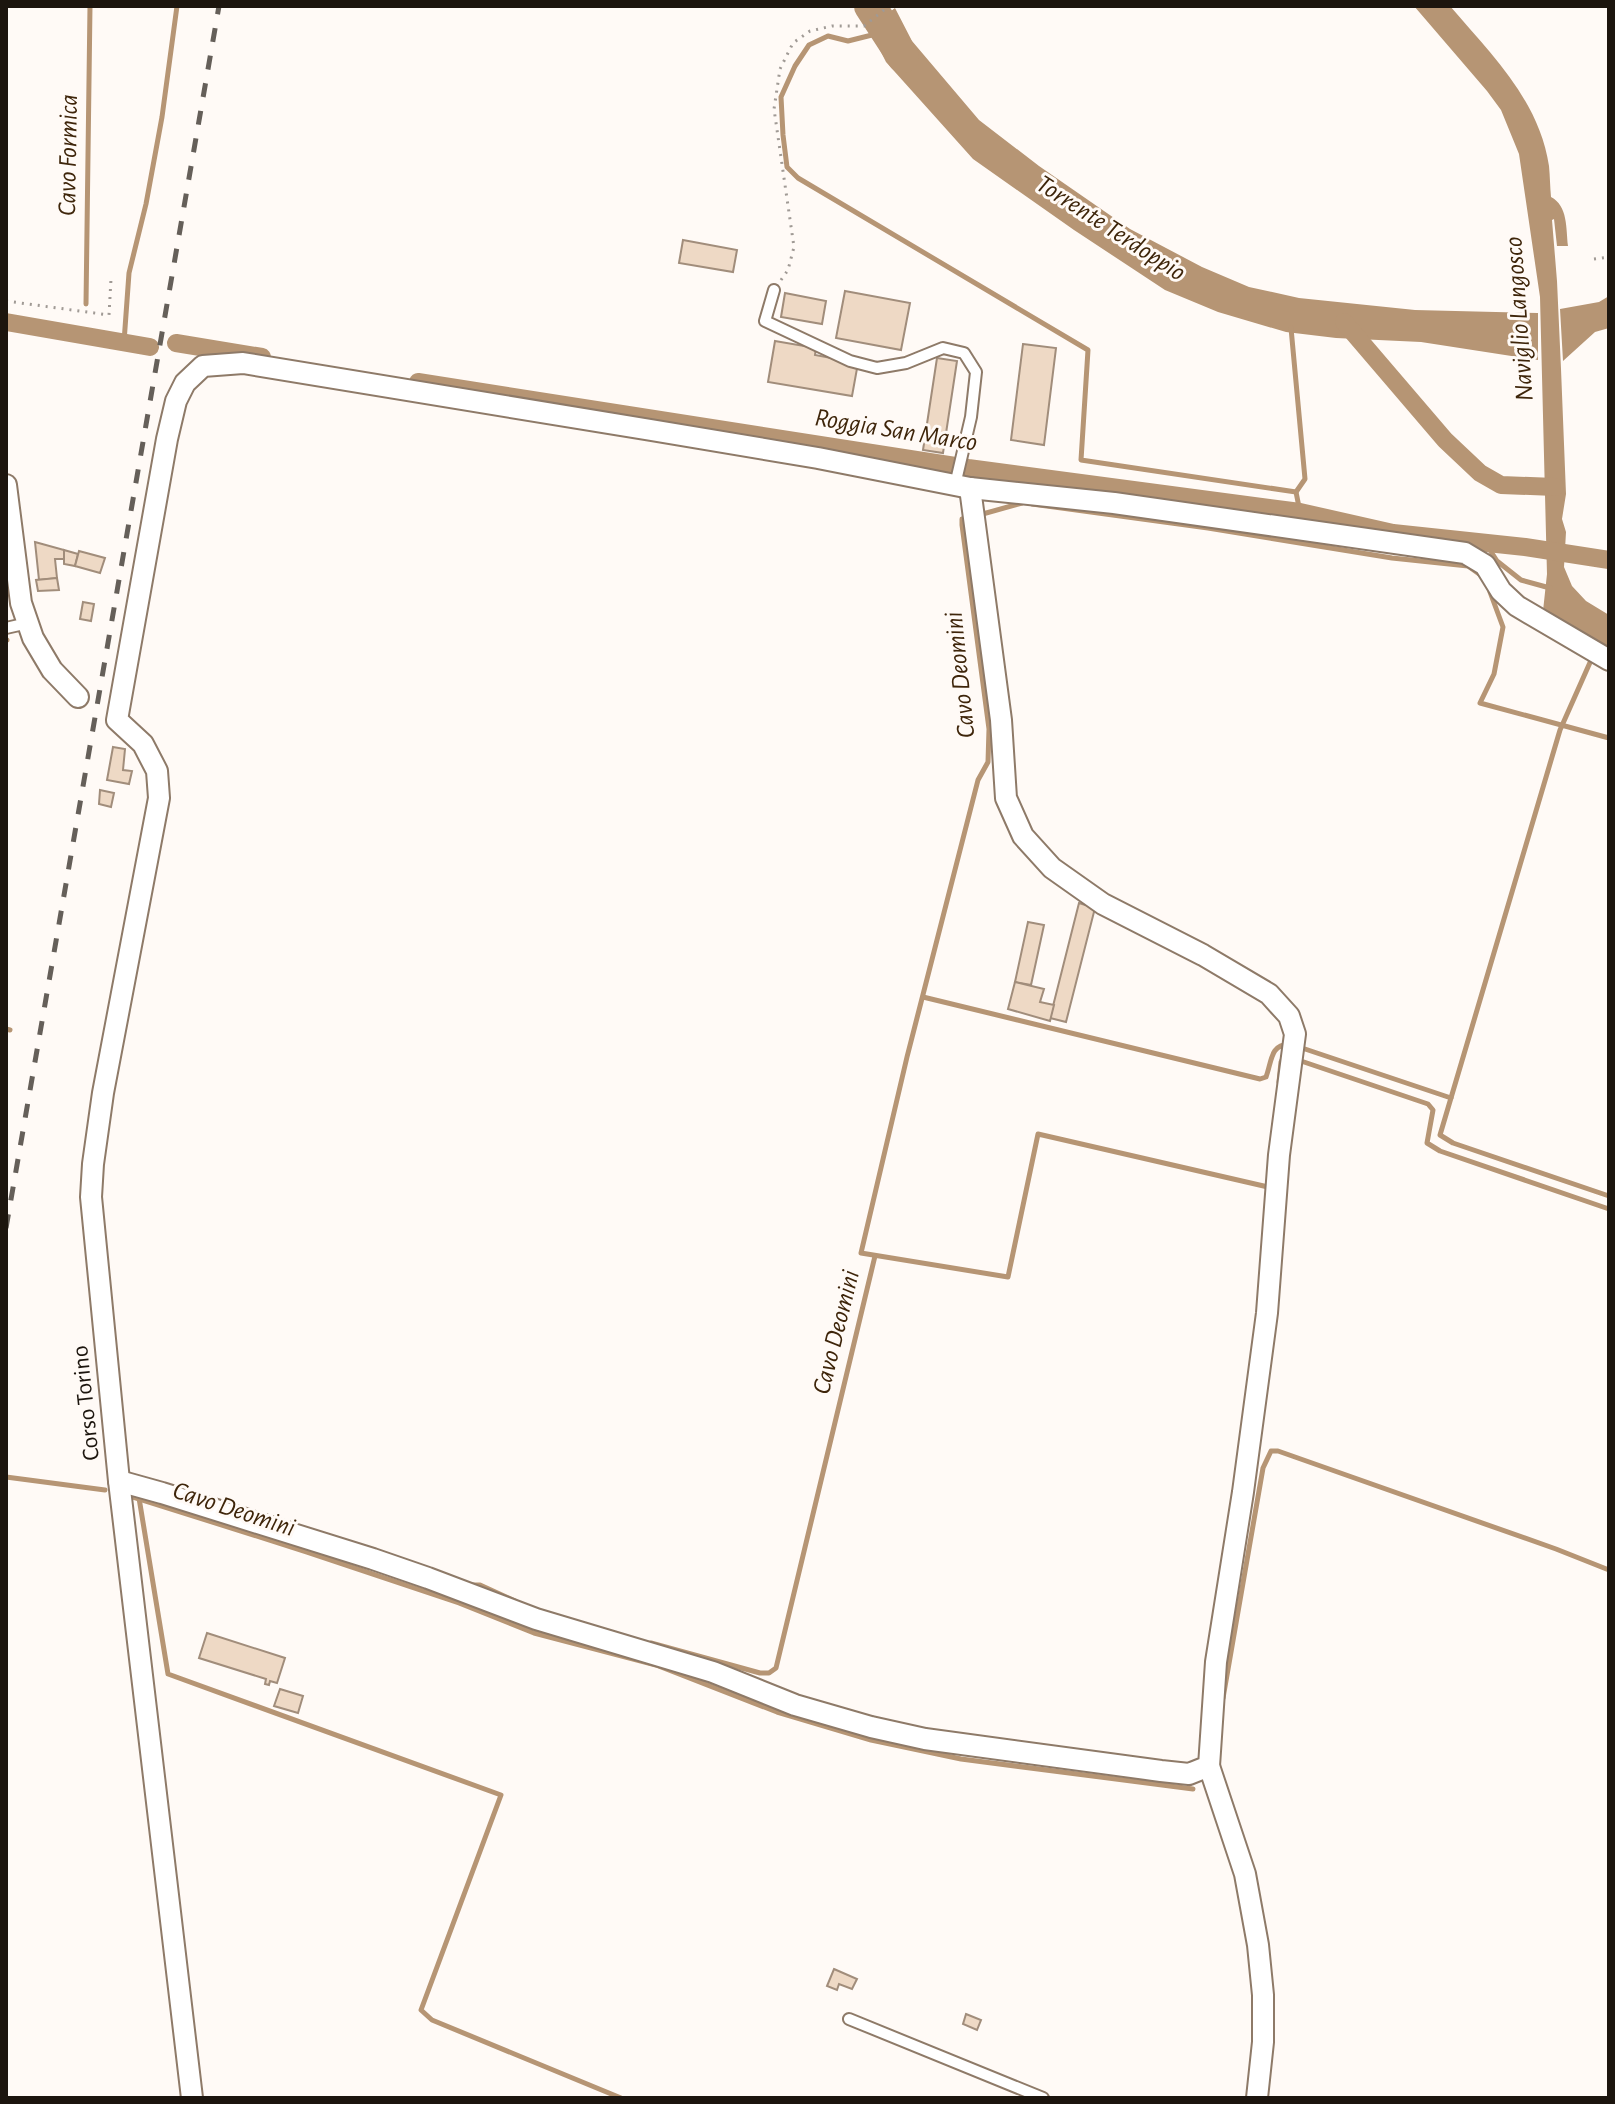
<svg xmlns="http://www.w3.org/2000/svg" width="1615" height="2104" viewBox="0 0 1615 2104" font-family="'Alegreya Sans',sans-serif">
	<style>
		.water { fill: #b69574 }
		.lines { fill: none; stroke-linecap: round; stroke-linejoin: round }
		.stream { stroke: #b69574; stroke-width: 5 }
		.canal { stroke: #b69574; stroke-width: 18 }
		.river { stroke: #b69574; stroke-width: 32 }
		.building { fill: #eed9c5; stroke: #a18d7b; stroke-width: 2 }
		.lane-casing { stroke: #8e7a68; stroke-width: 14 }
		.street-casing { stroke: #8e7a68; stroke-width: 24 }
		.path { stroke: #a09a95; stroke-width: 3; stroke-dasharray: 2 6; stroke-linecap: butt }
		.lane { stroke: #fff; stroke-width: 10 }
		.street { stroke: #fff; stroke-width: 20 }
		.rail { stroke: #655f59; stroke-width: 5; stroke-dasharray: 14 14; stroke-linecap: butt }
		.labels { text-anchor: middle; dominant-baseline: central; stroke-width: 6; stroke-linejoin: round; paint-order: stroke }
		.street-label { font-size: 24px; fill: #1c150e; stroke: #fffaf6 }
		.water-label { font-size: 26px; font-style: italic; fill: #3e250a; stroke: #fffaf6 }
	</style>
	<rect width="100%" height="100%" fill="#fffaf6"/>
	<g class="water">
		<path d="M1414,6H1450C1491,54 1539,100 1549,166C1550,176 1550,187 1551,197C1568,206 1566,228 1568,246H1557L1554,219L1552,220L1557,281L1561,369L1566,494L1562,519L1566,532L1564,567L1572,586L1586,601L1609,615V651L1543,611L1547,574L1540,297L1519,154L1501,110L1487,91Z"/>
		<path d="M895,8L912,41L979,120L1039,166L1130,229L1202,267L1249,287L1299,298L1415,310L1538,313V360L1421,342L1336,338L1286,332L1218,312L1165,290L1074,230L973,159L886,62L869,28Z"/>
		<path d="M1609,296V328L1595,332L1563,361L1560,309L1599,302Z"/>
	</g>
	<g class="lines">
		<g class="stream">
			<path d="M876,34L848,41L828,36L809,45L795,66L781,97L783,135L787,167L798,178L1088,350L1081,460L1296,492L1300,512"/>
			<path d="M86,304L90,6"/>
			<path d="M1291,328L1305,479L1296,492"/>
			<path d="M124,342L129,273L146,204L162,117L177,6"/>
			<path d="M1032,504L1208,528L1392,558L1468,566L1482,576"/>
			<path d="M979,515L1022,503"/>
			<path d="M967,518L962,519V525L989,729L988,762L978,780L907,1057L861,1253L1008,1277L1038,1134L1268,1187V1184"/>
			<path d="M1486,544L1497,561L1521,580L1550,588"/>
			<path d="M1490,592L1503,627L1494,674L1480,703L1609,738"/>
			<path d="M6,640H7"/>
			<path d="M1592,658L1560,730L1440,1135L1453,1143L1609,1196"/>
			<path d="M923,997L1260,1079L1266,1077C1272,1061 1270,1045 1289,1044"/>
			<path d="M6,1029L10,1030"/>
			<path d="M1302,1048L1451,1098"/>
			<path d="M1301,1061L1428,1104L1433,1110L1427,1143L1440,1151L1609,1209"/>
			<path d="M1279,1082L1281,1062L1283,1058"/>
			<path d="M6,1477L105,1490"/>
			<path d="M133,1497L307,1552L459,1603L534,1633L656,1665L777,1712L871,1740L961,1759L1193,1789"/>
			<path d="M139,1498L168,1674L501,1795L421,2010L432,2020L621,2098"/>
			<path d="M469,1585H480L515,1601"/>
			<path d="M651,1643L760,1673H769L776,1668L875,1256"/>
			<path d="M1223,1698L1263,1468L1271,1451H1278L1556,1549L1609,1570"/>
		</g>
		<g class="canal">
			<path d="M6,322L150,347"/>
			<path d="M1344,322L1445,440L1480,473L1501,485L1555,487"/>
			<path d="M176,343L262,357"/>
			<path d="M418,382L968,468L1300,512L1393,533L1525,547L1609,560"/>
		</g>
		<path class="river" d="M870,6L903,57"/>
	</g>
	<g class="building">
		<path d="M683,240L737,250L733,272L679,263Z"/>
		<path d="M845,291L910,303L901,350L836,338Z"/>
		<path d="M785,293L826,301L822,324L781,317Z"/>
		<path d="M775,341L816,348L815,355L858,363L852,396L768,382Z"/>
		<path d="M1023,344L1056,348L1044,445L1011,440Z"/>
		<path d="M937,358L957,361L943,453L923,450Z"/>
		<path d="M35,542L64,550V559H55L57,578L39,580Z"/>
		<path d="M64,550L78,554L75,566L64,564Z"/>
		<path d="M79,551L105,558L100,573L75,566Z"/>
		<path d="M57,578L59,590L38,591L36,580Z"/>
		<path d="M83,602L94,604L91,621L80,619Z"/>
		<path d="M113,747L125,749L123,770L132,771L129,784L107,780Z"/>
		<path d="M100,790L114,793L111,807L99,804Z"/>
		<path d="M1079,903L1095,908L1066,1022L1050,1018Z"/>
		<path d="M1028,922L1044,925L1031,985L1015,982Z"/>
		<path d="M1015,982L1044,989L1040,1002L1054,1005L1050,1021L1008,1009Z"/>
		<path d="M207,1633L285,1658L277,1683L270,1681L269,1685L265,1684L266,1679L199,1658Z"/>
		<path d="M280,1689L303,1696L298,1713L274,1706Z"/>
		<path d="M834,1969L857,1979L852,1989L839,1984L837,1990L827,1986Z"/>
		<path d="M966,2014L981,2020L977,2030L963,2024Z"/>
	</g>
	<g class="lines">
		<defs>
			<g id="lane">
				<path d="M774,290L765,321L850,361L877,368L906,363L943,348L964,353L976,372L971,417L955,485"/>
				<path d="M6,628L28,623"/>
				<path d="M849,2019L1043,2098"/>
			</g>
			<g id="street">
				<path d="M6,485L21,603L33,638L52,670L78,697"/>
				<path d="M119,1481L162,1493L373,1559L428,1578L536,1619L713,1672L795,1705L871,1727L925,1739L1161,1771L1189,1774L1209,1766L1216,1662L1243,1492L1267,1313L1279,1155L1295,1034L1289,1016L1269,994L1203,955L1103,904L1052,868L1023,836L1006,798L1001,720L970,488"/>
				<path d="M1209,1766L1245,1874L1258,1945L1263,1995V2042L1257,2098"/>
				<path d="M192,2098L119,1481L91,1197L93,1164L103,1093L159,798L157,771L143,744L117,720L167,439L176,401L185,383L203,366L243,363L651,430L818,458L970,488L1114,503L1465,553L1485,565L1501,591L1517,606L1609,660"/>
			</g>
		</defs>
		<use href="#lane" class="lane-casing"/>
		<use href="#street" class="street-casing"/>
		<g class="path">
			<path d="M1594,259L1609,257"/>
			<path d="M781,280L788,270L794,247L774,109L780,69L793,43L810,31L832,26H864L889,6"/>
			<path d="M6,301L109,315L111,279"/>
		</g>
		<use href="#lane" class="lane"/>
		<use href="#street" class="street"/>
		<path class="rail" d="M6,1228L219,6"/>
	</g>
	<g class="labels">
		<g class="street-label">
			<text transform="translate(86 1403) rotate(-96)">Corso Torino</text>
		</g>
		<g class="water-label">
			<text transform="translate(68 155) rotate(-89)">Cavo Formica</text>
			<text transform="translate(1111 228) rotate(33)">Torrente Terdoppio</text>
			<text transform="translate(1519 319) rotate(-94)">Naviglio Langosco</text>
			<text transform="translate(896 430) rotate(9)">Roggia San Marco</text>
			<text transform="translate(960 675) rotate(-96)">Cavo Deomini</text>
			<text transform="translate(836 1332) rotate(-76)">Cavo Deomini</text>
			<text transform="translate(234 1509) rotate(18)">Cavo Deomini</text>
		</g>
	</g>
	<rect width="1615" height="2104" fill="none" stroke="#1c150e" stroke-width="16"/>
</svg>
